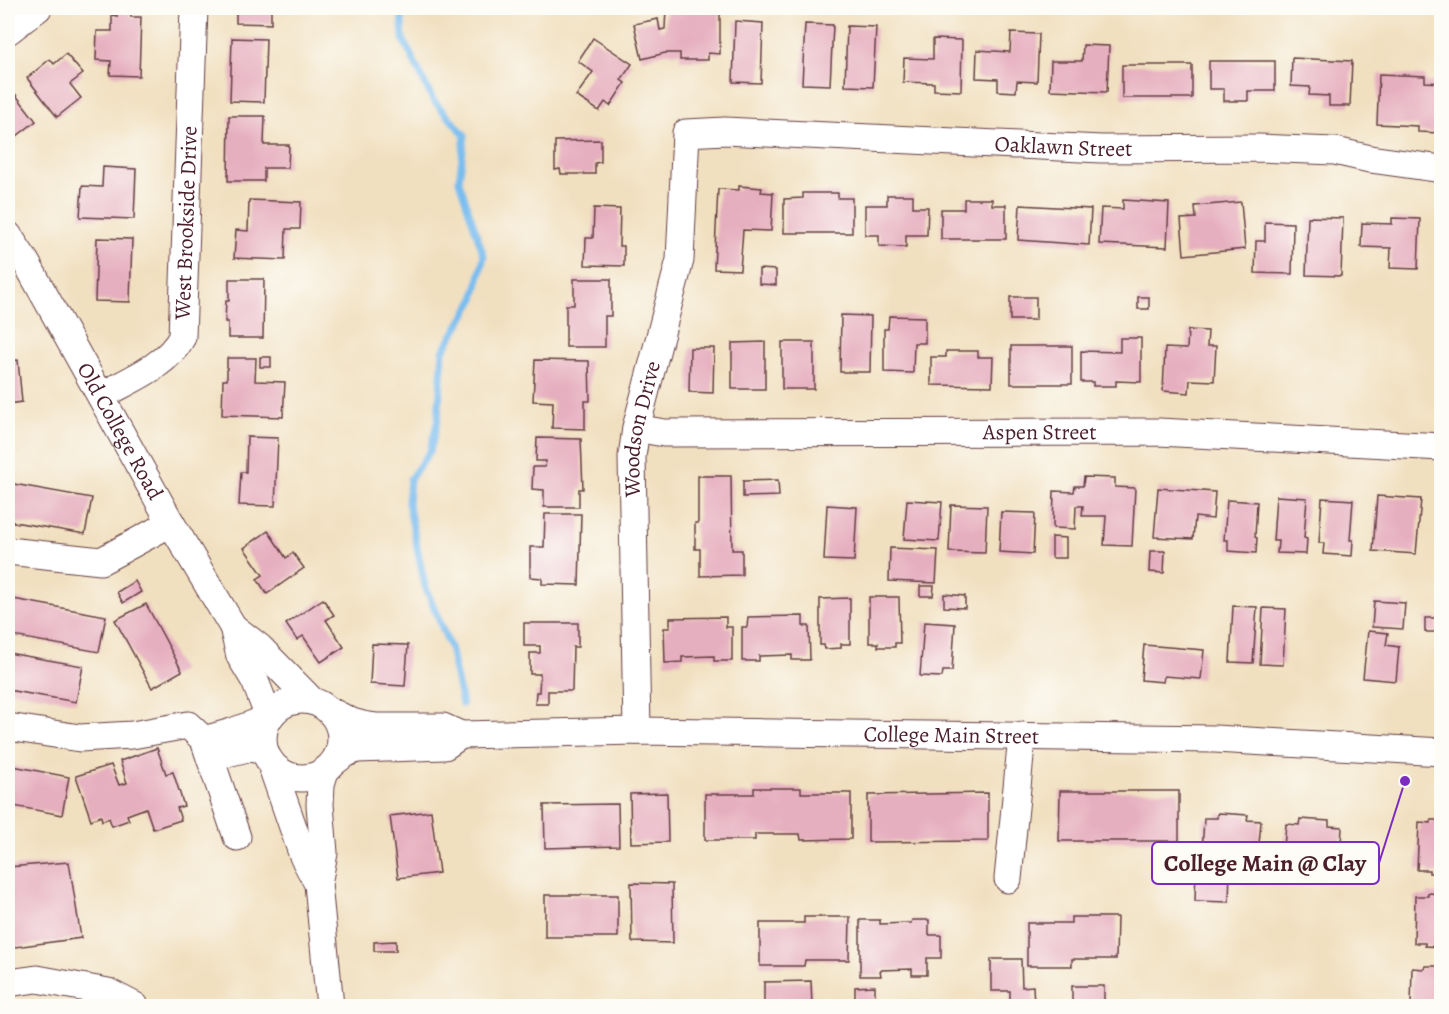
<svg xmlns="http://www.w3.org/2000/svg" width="1449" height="1014" viewBox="0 0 1449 1014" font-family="Alegreya,serif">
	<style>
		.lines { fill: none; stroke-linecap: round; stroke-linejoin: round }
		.stream { stroke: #79bdef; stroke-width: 7 }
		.building { fill: #e6afbf }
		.minor-casing { stroke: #633c41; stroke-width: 29 }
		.minor { stroke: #fff; stroke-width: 27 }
		.labels { text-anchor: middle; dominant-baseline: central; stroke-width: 5; stroke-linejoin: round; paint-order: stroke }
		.street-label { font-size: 22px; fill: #4a1f2b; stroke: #fdfcf7 }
		.leader { fill: none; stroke: #7b2cbf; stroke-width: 2 }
		.callout-dot { fill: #7b2cbf; stroke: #fdfcf7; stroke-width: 2 }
		.callout { fill: #fdfcf7; stroke: #7b2cbf; stroke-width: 2 }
		.callout-label { font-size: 24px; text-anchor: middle; font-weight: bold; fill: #4a1f2b }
	</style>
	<rect width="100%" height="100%" fill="#fdfcf7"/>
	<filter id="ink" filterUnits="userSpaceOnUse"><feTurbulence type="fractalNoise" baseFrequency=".0167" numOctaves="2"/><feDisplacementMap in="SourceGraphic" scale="12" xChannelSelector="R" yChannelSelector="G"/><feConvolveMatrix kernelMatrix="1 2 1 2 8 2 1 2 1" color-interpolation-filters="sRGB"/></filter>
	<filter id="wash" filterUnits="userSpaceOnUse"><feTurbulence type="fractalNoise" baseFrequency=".008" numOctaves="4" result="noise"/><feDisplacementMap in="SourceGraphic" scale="24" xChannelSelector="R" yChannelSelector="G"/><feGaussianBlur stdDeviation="1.35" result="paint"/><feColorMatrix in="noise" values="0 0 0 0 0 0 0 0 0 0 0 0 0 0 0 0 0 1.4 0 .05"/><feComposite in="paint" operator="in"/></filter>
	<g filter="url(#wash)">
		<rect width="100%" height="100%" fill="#f1e0c0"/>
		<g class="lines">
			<path class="stream" d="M401,8L403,39L433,100L465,135L459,181L484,256L474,300L443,351L438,419L430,451L410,479L408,503L425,586L450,647L462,704"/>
		</g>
		<g id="blocks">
			<g class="building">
				<path d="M230,8H271V24L236,23V11H230Z"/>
				<path d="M666,8L720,9V54L708,53V60H680V53H665L642,59L634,24L658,19L660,30L665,29Z"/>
				<path d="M117,10H131V17H141L139,76L110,75L111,61L96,60L97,31H112V15L117,16Z"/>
				<path d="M735,21L763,23L761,83L733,82Z"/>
				<path d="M805,24L833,25L830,85L802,84Z"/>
				<path d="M847,26L876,27L873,87L845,86Z"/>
				<path d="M1011,33L1039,34L1037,82L1017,81L1016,92L998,91V79L976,78L977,50L1010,52Z"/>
				<path d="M232,38L266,39L264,102L230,101Z"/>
				<path d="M593,38L632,64L621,80L625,83L610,106L605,102L599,111L576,96L593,72L578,61Z"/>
				<path d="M933,39L962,40L961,91L934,90V83L903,82L904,58L933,59Z"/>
				<path d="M1083,45L1109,46L1107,92L1050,90L1051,61H1082Z"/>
				<path d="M66,54L83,74L70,84L81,98L57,117L27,78L50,59L54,64Z"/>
				<path d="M1292,58L1352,61L1350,106H1329V96L1309,95L1310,87L1291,86Z"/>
				<path d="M1209,61H1275V91H1248V101H1224V89H1209Z"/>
				<rect x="1122" y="65" width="70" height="33"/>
				<path d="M1379,74L1425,76V82L1442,83V133L1418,132V126L1377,124Z"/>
				<path d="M12,90L36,121L8,143V93Z"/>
				<path d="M229,116H265L264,145H289L288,168H264V181H228Z"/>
				<path d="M601,140V162L595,163V174H561L560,169L555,170V141Z"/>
				<path d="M103,167L136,169L134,219L80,217L82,186L102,187Z"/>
				<path d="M739,186L762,188L761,192L773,193L771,231L743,230L740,270L714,269L718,189L739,190Z"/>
				<path d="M803,193H838V198H852V233H784V199L803,198Z"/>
				<path d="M887,195H913V207H928L927,235H906V247L879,246V235H865V205H887Z"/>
				<path d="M964,199H992V205H1006V239H941V209H964Z"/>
				<path d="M249,200L301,202L300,229H286L285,260L234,258L236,230L248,231Z"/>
				<path d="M1123,200L1169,203L1167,247L1099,244L1101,208L1123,209Z"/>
				<path d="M1241,202L1245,249L1184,255L1181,219L1196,218L1195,206Z"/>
				<path d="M1020,205L1091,209L1089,245L1018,240Z"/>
				<path d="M594,208L620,209L619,246H624V266L585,265L586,238H593Z"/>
				<path d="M1308,217L1343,218L1341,276L1306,275Z"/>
				<path d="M1392,218L1420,219L1418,269L1390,268L1391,248L1361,247L1362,223L1392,224Z"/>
				<path d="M1265,222L1293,223L1292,274L1255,273L1256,241H1265Z"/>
				<path d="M97,238L132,239L130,302L95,301Z"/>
				<path d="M759,269L776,270V285L759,284Z"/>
				<path d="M229,279H264L263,338H228V322H225L226,301H229Z"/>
				<path d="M574,279H611V316H605V347H566V305H574Z"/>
				<rect x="1010" y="297" width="26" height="23"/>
				<rect x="1138" y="297" width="11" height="12"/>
				<path d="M841,315L871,316L870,372H840Z"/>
				<path d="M889,316L925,317V343H914L913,373L884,372V329H888Z"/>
				<path d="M1188,330L1208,331L1207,346H1216L1214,381L1190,380L1189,393L1163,391L1165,348L1187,349Z"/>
				<path d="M1120,338H1141V382L1116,381V386H1093V382H1081V351L1120,352Z"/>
				<path d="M765,342V389H732V343Z"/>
				<rect x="782" y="342" width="32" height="47"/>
				<rect x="1011" y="346" width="61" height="38"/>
				<path d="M690,348H714L713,393L689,392Z"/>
				<path d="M946,351H978V357H993L992,386L931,385V357H946Z"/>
				<rect x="260" y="357" width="11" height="10"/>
				<path d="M227,358H256L255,381L285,382L283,417L222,415L223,380H227Z"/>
				<path d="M18,360L22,402L8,404V361Z"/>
				<path d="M535,360L589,361L590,401H585V429L552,428L553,402L533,401Z"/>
				<path d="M247,437L278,438L275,506L239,505L241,472H246Z"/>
				<path d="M537,438L581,439L583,489H579V507H544V490L532,489L533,467H545L546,461H536Z"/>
				<path d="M698,476H731L732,550H742V575L700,576V549H695V523H698Z"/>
				<path d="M1084,477L1115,478V487L1135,488L1132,546L1104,545L1106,516H1082L1083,506H1076L1075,529L1053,528L1054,491L1074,492L1075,486H1083Z"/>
				<path d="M778,480L779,496L743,497V481Z"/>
				<path d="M8,483L92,498L85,534L8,521Z"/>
				<path d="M1158,488L1215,492L1213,519L1195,517L1193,539L1154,537Z"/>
				<path d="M1276,496L1307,498L1304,538L1307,539L1306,554L1277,553L1278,541H1273Z"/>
				<path d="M1377,496L1421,499L1416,554L1373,551Z"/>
				<path d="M1322,498L1353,500L1350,540H1353L1352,556L1323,554L1324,543H1319Z"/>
				<path d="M907,500L942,502L939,541L904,539Z"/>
				<path d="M1227,500L1257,502L1255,537L1257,538L1256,553L1228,551V540H1224Z"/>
				<path d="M827,505L857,507L854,561L824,560Z"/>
				<path d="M951,505L987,506L985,553L949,552Z"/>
				<path d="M1001,512L1035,513L1033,554L999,552Z"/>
				<path d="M545,514H581L579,585L542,584V578L530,577V547H544Z"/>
				<path d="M268,531L286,558L293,553L304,568L267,594L257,579L263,575L244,548Z"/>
				<path d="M1052,537L1066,538V558H1052Z"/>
				<path d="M890,548L938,550L936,583L889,581Z"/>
				<path d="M1150,551H1165L1164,573L1149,572Z"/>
				<path d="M135,581L141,592L123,603L117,592Z"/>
				<path d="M920,586H934L933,596H920Z"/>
				<path d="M944,594L965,596V608L944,607Z"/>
				<path d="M869,597H899L900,643H895V647H878V643H869Z"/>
				<path d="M8,598L106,616L99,652L8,635Z"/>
				<path d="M850,598V644H841V648L825,649L824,645H820V599Z"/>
				<path d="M323,599L334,615L326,620L344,647L321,662L303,636L297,640L286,624Z"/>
				<path d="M1374,601L1405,603L1403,629L1372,627Z"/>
				<path d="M146,604L182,671L152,688L115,620Z"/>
				<path d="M1233,606L1257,607L1253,663L1230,662Z"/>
				<path d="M1263,608L1286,609L1283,665L1260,664Z"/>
				<path d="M803,616V626H809L810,660H792V655L759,656V661H742V627H747L748,617Z"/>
				<path d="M726,617V627H732V661H714V656L682,657V662L665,663L664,628H670V618Z"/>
				<rect x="1425" y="618" width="12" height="14"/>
				<path d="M924,622L955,624L952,671H943L942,677L920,676Z"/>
				<path d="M524,623H578V647H573L572,691H548V704H535L536,692H539L540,674H530V653H540V646H524Z"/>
				<path d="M1368,631L1388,633L1386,645L1399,647L1396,681L1363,678Z"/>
				<path d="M372,644L408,645L405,686L370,684Z"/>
				<path d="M1144,645L1204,650L1201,679L1164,676L1163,682L1141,680Z"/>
				<path d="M8,653L83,666L76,702L8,690Z"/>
				<path d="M157,748L166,774L173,772L184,806L177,808L181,820L153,829L146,808L127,815L129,820L112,826L109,818L102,821L101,816L91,820L76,776L111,765L119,785L127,783L120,761Z"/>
				<path d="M8,765L69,777L62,815L8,805Z"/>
				<path d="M754,788H801V793H851V839L801,840L800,834H755V840H705V794H754Z"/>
				<path d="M1060,791H1179V841H1059Z"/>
				<path d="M667,793L668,842L631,843L630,794Z"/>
				<path d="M988,793V841L868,842V795Z"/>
				<path d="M618,804L619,846L545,848L544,805Z"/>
				<path d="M431,811L439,873L398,878L390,816Z"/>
				<path d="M1218,813L1248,815L1247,820L1261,821L1258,856L1202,853L1204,818H1217Z"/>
				<path d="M1300,819L1329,821V826L1342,827L1340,862L1283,859L1286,824L1299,825Z"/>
				<path d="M1431,820H1442V873H1429V870H1417L1419,822L1431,823Z"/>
				<path d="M69,862L81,938L8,948V867Z"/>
				<path d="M1196,869L1230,870L1229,902L1195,901Z"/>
				<path d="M631,883L672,884L673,943L632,942Z"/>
				<path d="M1428,893L1442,894V947L1425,946V943H1414L1415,896H1428Z"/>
				<rect x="545" y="895" width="73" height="42"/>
				<path d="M804,917H850L849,960H805L804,966H760V923H804Z"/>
				<path d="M1071,917H1117L1116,959H1072V966H1027V923H1071Z"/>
				<path d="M860,920H880V924L911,923L912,920H929V935H941V958H927V975H912V969L880,970L881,976H860Z"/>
				<path d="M396,941V951H374V942Z"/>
				<path d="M991,959H1021L1022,987L1033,986L1034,1006H1010V991H991Z"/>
				<path d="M1425,966H1442V1006H1411L1412,968L1424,969Z"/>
				<path d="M811,981L812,1006H764V982Z"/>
				<path d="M875,986V1001H883V1006H850V1000H855V987Z"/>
				<rect x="1072" y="986" width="32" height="20"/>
			</g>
		</g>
	</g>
	<g filter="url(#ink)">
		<use href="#blocks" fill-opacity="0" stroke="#633c41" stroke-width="1.5"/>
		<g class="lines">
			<defs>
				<g id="minor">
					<path d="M8,31L38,8"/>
					<path id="s1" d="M8,235L26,262L171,523L233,627L240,656L255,681L269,717"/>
					<path id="s2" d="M101,396C129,380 167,366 182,337L194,8"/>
					<path id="s3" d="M636,428L664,433L1159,432L1442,447"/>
					<path d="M8,551L101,561L171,523"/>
					<path d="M233,627L259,647L312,701"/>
					<circle cx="302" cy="739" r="39"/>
					<path id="s4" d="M332,712L352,722L363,725L377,727H443L461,735L637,731L1215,739L1442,752"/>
					<path d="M8,727L80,738L132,735L188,725L204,740L237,837"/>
					<path id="s5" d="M637,731L632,457L636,428L680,260L686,133L725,131L1101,149L1259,148L1335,151L1370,159L1442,169"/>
					<path d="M204,740L232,732L269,718"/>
					<path d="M210,757L248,748L264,750"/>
					<path d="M270,761L303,856L318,884"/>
					<path d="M334,762L346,753L357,749L445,746L461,735"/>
					<path d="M325,771L321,784L320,805L324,853L318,884L330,1006"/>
					<path d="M1008,879L1022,736"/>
					<path d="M8,983L37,979L108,992L135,1006"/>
				</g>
			</defs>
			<use href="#minor" class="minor-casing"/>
			<use href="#minor" class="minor"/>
		</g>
	</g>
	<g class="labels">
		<g class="street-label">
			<text stroke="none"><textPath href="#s5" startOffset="982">Oaklawn Street</textPath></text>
			<text stroke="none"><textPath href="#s2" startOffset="216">West Brookside Drive</textPath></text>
			<text stroke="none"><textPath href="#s5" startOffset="303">Woodson Drive</textPath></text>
			<text stroke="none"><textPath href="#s1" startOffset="226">Old College Road</textPath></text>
			<text stroke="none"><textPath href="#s3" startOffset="404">Aspen Street</textPath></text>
			<text stroke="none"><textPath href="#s4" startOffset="624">College Main Street</textPath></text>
		</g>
	</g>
	<path class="leader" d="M1405 781L1379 863"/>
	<circle class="callout-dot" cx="1405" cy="781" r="6"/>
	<rect class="callout" x="1152" y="842" width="227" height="42" rx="6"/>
	<g class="callout-label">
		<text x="1265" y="871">College Main @ Clay</text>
	</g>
	<rect width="1449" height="1014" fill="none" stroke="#fdfcf7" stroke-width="30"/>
</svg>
